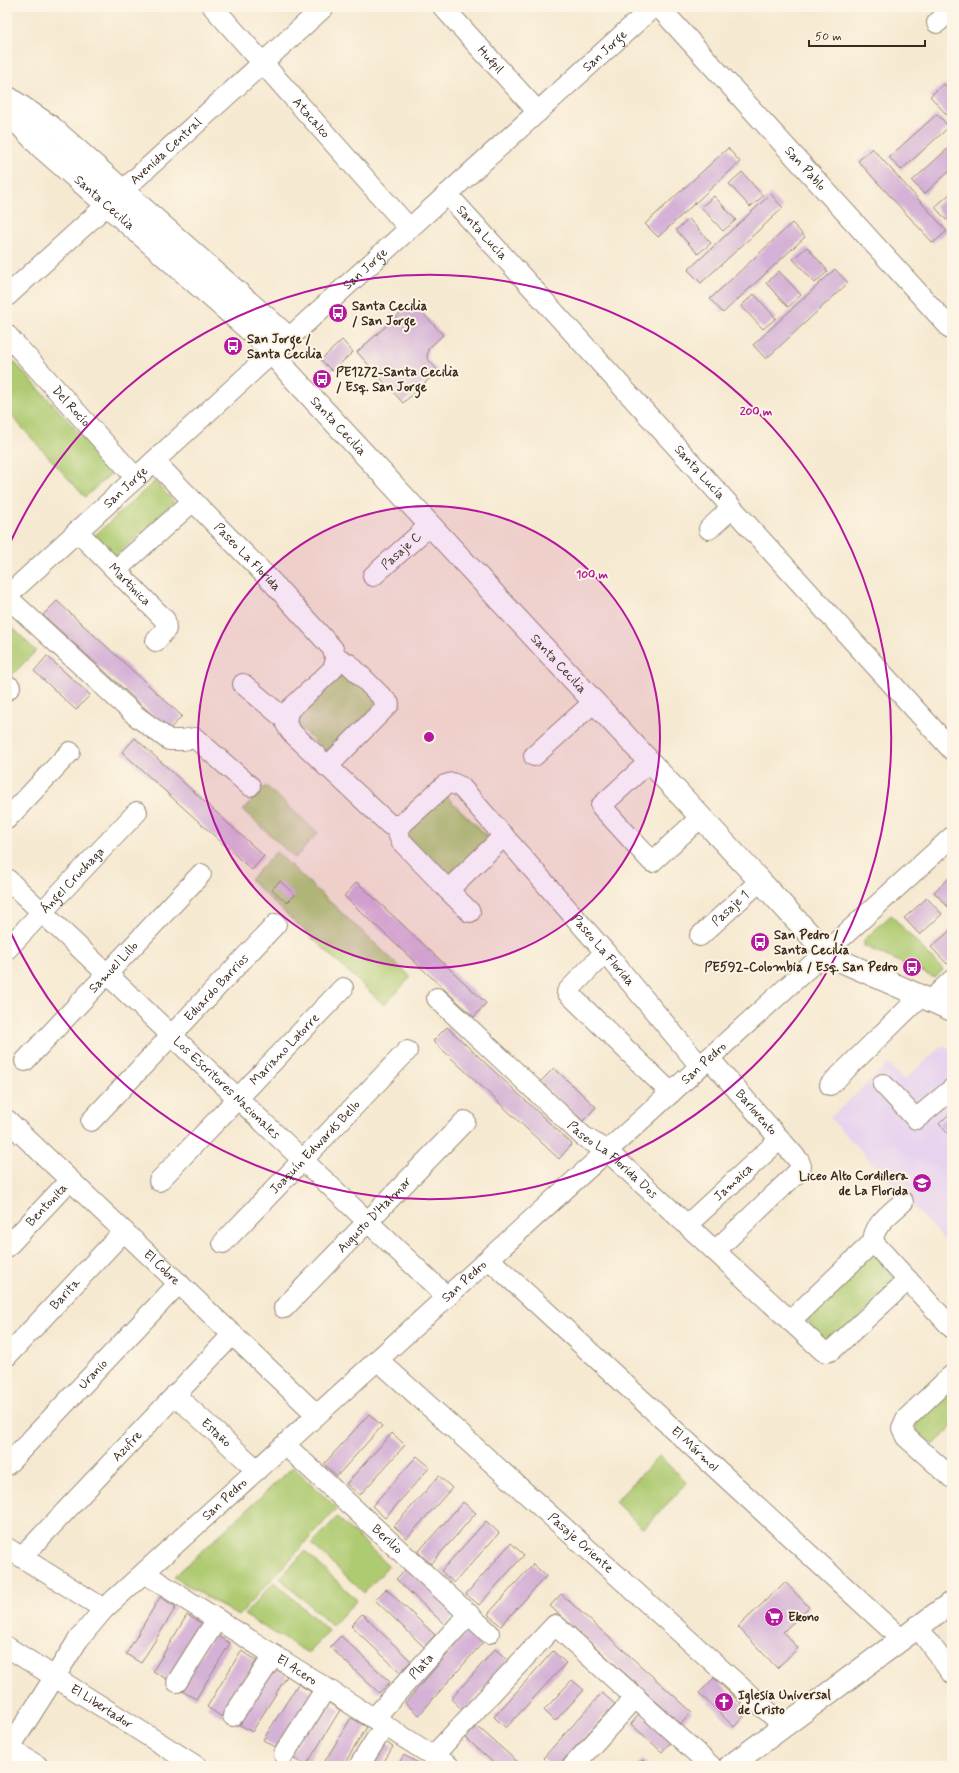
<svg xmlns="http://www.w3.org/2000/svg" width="959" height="1773" viewBox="0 0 959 1773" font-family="Mynerve,sans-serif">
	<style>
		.built { fill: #e7d2ef }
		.green { fill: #afcb72; stroke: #757a48 }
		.building { fill: #d4b1d6 }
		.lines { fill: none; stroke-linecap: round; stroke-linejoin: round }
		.minor-casing { stroke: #988a78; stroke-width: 22 }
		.major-casing { stroke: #988a78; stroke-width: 24 }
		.minor { stroke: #fff; stroke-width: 20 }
		.major { stroke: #fff; stroke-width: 22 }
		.ring { fill: none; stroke: #b5179e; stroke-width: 2 }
		.labels { text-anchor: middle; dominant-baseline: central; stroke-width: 4; stroke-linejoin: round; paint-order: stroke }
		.street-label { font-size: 13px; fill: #3b2a1e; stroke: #fcf5e5 }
		.poi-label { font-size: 13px; font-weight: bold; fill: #3b2a1e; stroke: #fcf5e5; text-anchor: start }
		.centre { fill: #b5179e; stroke: #fcf5e5; stroke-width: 2 }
		.ring-label { font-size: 12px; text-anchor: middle; font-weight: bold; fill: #b5179e; stroke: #fcf5e5; stroke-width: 4; stroke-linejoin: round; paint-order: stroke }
	</style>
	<rect width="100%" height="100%" fill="#fcf5e5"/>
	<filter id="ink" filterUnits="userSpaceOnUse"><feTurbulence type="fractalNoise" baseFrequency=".025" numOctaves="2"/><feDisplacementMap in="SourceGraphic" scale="8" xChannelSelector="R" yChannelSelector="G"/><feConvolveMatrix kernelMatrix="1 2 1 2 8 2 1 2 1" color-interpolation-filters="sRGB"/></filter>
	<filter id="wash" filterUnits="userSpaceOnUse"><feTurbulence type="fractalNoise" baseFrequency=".012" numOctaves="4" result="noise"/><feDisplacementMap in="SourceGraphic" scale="16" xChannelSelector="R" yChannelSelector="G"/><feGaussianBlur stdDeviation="0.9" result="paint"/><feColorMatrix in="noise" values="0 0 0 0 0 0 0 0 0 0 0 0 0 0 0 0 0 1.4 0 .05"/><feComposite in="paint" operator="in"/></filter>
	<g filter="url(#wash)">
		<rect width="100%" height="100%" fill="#f6e9d1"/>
		<path class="built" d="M943,1045L952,1049V1248L830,1118L888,1064L904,1080Z"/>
		<g class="green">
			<path d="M7,354L114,471L85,497L7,411Z"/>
			<path d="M155,481L174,502L112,560L92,538Z"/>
			<path d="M7,622L36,651L7,680Z"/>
			<path d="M347,668L389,710L336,763L294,721Z"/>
			<path d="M266,786L318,833L295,858L243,810Z"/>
			<path d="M441,791L492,841L452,882L401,831Z"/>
			<path d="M276,852L411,977L384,1005L250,880Z"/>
			<path d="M891,915L943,970L935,978L864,946V940Z"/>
			<path d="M873,1252L899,1281L829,1345L803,1316Z"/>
			<path d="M952,1387V1427L933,1445L917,1432L915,1420Z"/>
			<path d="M659,1456L687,1483L643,1529L615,1502Z"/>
			<path d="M293,1467L337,1508L238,1616L174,1577Z"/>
			<path d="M337,1517L389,1566L364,1593L312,1544Z"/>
			<path d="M305,1551L357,1600L332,1626L280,1578Z"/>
			<path d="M274,1582L329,1631L308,1653L244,1615Z"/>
		</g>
		<g id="blocks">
			<g class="building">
				<path d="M944,84L952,93V121L930,96Z"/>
				<path d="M937,114L949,127L901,170L889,157Z"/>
				<path d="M952,145V169L924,194L912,181Z"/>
				<path d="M728,148L740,162L658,237L645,224Z"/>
				<path d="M872,148L947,231L933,243L858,161Z"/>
				<path d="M742,172L763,196L750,207L729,184Z"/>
				<path d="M952,192V215L946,220L935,207Z"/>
				<path d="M771,194L783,208L701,283L688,270Z"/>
				<path d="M714,196L736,220L723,231L701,207Z"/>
				<path d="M689,219L711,243L698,254L676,230Z"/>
				<path d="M792,223L805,237L723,313L710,299Z"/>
				<path d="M807,247L828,271L815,283L793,259Z"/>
				<path d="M835,269L848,283L766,359L753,345Z"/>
				<path d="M779,271L801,295L788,307L766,283Z"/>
				<path d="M754,294L776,318L763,329L741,306Z"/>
				<path d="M413,302L443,335L428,349L427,358L438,371L403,403L357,352Z"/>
				<path d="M342,340L353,352L332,371L321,360Z"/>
				<path d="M57,601L182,716L169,730L43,615Z"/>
				<path d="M47,656L90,695L76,710L34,671Z"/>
				<path d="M135,738L264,856L252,870L122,752Z"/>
				<path d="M952,875V906L949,908L934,892Z"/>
				<path d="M280,881L295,895L287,903L272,889Z"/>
				<path d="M357,882L486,1003L474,1017L344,896Z"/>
				<path d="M927,898L942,914L920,935L904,918Z"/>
				<path d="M952,929V959L947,964L931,947Z"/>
				<path d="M447,1027L572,1144L559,1159L433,1041Z"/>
				<path d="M554,1068L596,1107L583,1121L540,1082Z"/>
				<path d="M952,1111V1138L939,1124Z"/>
				<path d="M369,1414L382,1426L337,1476L324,1464Z"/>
				<path d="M392,1433L405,1445L360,1495L346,1484Z"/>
				<path d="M417,1456L430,1467L385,1518L372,1506Z"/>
				<path d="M439,1476L452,1488L407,1538L394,1526Z"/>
				<path d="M463,1502L476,1513L431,1564L418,1552Z"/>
				<path d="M486,1521L499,1533L454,1583L441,1571Z"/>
				<path d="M511,1543L524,1555L479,1605L466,1594Z"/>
				<path d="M533,1564L546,1576L501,1626L488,1614Z"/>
				<path d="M407,1568L456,1614L445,1625L396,1579Z"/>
				<path d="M785,1582L809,1607L783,1632L798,1648L777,1668L738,1627Z"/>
				<path d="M386,1589L435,1635L424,1647L375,1600Z"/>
				<path d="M561,1594L692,1712L681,1724L550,1606Z"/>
				<path d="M160,1597L176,1607L141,1663L126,1654Z"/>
				<path d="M362,1614L411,1661L400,1672L351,1626Z"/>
				<path d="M187,1615L203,1624L168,1680L153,1671Z"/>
				<path d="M471,1627L485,1640L419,1715L405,1703Z"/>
				<path d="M214,1634L230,1643L196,1699L180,1690Z"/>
				<path d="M341,1636L390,1682L379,1693L330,1647Z"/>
				<path d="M495,1649L509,1661L464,1711L451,1699Z"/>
				<path d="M241,1651L257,1660L222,1717L207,1707Z"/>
				<path d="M553,1651L566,1663L506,1728L494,1717Z"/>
				<path d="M271,1666L287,1676L252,1732L237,1723Z"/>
				<path d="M714,1678L749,1711L734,1727L699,1693Z"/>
				<path d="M572,1680L584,1690L555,1721L544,1710Z"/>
				<path d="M298,1684L313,1693L279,1749L263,1740Z"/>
				<path d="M602,1693L615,1704L558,1766H551L543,1758Z"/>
				<path d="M325,1700L340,1710L306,1766L290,1756Z"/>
				<path d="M641,1712L672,1740L662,1752L631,1724Z"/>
				<path d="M351,1718L367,1727L343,1766H322Z"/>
				<path d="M477,1726L522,1766H497L466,1738Z"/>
				<path d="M378,1737L393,1747L381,1766H360Z"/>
				<path d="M404,1755L420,1764L418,1766H397Z"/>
				<path d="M643,1760L648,1766H635Z"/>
			</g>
		</g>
	</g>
	<g filter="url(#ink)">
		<use href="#blocks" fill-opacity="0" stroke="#988a78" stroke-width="1"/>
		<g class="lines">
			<defs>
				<g id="minor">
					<path id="s1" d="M213,7L409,228"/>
					<path id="s2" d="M443,7L538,112"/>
					<path id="s3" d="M659,7L952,330"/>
					<path d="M937,23L952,9"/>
					<path id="s4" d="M447,194L952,750"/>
					<path id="s5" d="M7,296L324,7"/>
					<path id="s6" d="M7,335L136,478"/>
					<path id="s7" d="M289,338L653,7"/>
					<path id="s8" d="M154,461L273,583L333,649L336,662L332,670L288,711L286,724L291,732L390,825H399L403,823L445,785L452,783L461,787L605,952L700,1066"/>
					<path d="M709,529L732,508"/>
					<path id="s9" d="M77,531L165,620L166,629L156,641"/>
					<path d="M116,570L193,501"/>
					<path id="s10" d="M373,576L430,525"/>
					<path id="s11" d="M7,596L272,353"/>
					<path d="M7,597L136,716L169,740H182L195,738L250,786"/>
					<path d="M243,684L286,720"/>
					<path d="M7,690L10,687"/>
					<path d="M534,756L594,702"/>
					<path d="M649,762L601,806L652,862L701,817"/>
					<path d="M327,767L389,704L349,664L336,657"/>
					<path d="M7,819L70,752"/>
					<path d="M395,826L401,841L448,890L504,836"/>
					<path id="s12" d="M7,879L447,1297"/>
					<path d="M448,890L470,912"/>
					<path id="s13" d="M700,936L760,881"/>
					<path id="s14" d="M7,949L137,812"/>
					<path d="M605,952L567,992L671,1093"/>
					<path id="s15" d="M437,998L583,1136L607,1151L823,1351L827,1352L832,1350L908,1280"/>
					<path d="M930,1001L952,980"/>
					<path id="s16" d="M709,1058L799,1161L801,1166L799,1171L715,1251"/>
					<path id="s17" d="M25,1061L201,874"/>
					<path d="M883,1084L916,1119L952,1089"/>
					<path d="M830,1085L921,996"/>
					<path id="s18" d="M7,1120L317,1415"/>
					<path id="s19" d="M91,1121L276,924"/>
					<path id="s20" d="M159,1181L343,988"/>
					<path id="s21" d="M687,1225L780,1139"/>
					<path d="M873,1242L952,1328"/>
					<path id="s22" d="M223,1243L407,1051"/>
					<path id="s23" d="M7,1247L70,1180"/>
					<path id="s24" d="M489,1259L901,1639"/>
					<path id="s25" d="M284,1308L465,1121"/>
					<path d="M790,1321L873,1242C873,1225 891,1213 903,1202"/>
					<path id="s26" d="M7,1356L124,1231"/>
					<path id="s27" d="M378,1360L784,1726"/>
					<path d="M952,1375L906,1419L902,1428L906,1437L952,1478"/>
					<path id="s28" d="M175,1395L257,1470"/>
					<path id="s29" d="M285,1445L489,1633"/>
					<path id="s30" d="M7,1465L179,1283"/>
					<path d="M7,1548L104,1609"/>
					<path id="s31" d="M22,1557L233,1334"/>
					<path id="s32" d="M144,1573L449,1766"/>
					<path d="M917,1626L952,1674"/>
					<path id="s33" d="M7,1647L196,1766"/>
					<path d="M177,1682L217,1619"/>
					<path d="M233,1716L274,1655"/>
					<path id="s34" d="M374,1718L469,1614"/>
					<path d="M9,1748L38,1766"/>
					<path id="s35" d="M7,1752L78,1640L104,1609L952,837"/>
					<path d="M284,1754L326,1688"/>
					<path d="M433,1756L555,1625L711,1766"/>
					<path d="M359,1766L385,1725"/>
					<path d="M573,1766L636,1697"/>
				</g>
				<g id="major">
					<path d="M7,97L50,126L289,338L272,353"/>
					<path id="s36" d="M7,111L41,147L262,341L290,374L826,952L841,961L952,1010"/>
					<path d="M730,1766L952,1602"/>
				</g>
			</defs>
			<use href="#minor" class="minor-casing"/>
			<use href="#major" class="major-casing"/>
			<use href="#minor" class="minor"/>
			<use href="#major" class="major"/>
		</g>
	</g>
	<circle cx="429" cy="737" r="231" fill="#b5179e" fill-opacity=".12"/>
	<g class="ring">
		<circle cx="429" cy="737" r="231"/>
		<path d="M9 545A462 462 0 1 1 9 929"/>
	</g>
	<defs>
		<symbol id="bus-disc" viewBox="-11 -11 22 22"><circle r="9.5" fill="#b5179e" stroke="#fcf5e5"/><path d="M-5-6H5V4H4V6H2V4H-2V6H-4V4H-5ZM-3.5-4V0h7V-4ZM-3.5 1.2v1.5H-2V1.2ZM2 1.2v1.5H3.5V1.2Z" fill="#fff"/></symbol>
		<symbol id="school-disc" viewBox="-11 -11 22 22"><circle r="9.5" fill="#b5179e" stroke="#fcf5e5"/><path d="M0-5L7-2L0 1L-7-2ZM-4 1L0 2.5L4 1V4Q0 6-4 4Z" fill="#fff"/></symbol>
		<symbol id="supermarket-disc" viewBox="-11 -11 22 22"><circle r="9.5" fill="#b5179e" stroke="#fcf5e5"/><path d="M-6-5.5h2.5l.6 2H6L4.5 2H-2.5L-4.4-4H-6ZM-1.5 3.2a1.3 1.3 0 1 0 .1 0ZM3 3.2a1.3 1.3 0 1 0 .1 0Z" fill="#fff"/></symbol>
		<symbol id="church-disc" viewBox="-11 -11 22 22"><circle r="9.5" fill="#b5179e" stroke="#fcf5e5"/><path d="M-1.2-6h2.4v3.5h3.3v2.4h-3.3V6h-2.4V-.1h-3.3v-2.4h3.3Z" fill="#fff"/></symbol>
	</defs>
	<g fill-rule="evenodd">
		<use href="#bus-disc" x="327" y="302" width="22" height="22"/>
		<use href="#bus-disc" x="222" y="335" width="22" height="22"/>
		<use href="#bus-disc" x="311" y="368" width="22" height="22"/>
		<use href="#bus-disc" x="749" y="931" width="22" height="22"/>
		<use href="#bus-disc" x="901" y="956" width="22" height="22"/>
		<use href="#school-disc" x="911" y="1172" width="22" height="22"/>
		<use href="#supermarket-disc" x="763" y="1606" width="22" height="22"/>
		<use href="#church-disc" x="713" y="1691" width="22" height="22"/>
	</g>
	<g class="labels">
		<g class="street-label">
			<text stroke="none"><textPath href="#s7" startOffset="427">San Jorge</textPath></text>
			<text stroke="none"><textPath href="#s2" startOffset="71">Huépil</textPath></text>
			<text stroke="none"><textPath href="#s1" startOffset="148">Atacalco</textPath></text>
			<text stroke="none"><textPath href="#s5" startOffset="215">Avenida Central</textPath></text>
			<text stroke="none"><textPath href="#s3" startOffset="218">San Pablo</textPath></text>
			<text stroke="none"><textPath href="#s36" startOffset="134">Santa Cecilia</textPath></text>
			<text stroke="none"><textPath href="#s4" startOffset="52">Santa Lucía</textPath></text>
			<text stroke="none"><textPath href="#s7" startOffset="103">San Jorge</textPath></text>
			<text stroke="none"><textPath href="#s6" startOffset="96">Del Rocío</textPath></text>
			<text stroke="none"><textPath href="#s36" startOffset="458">Santa Cecilia</textPath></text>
			<text stroke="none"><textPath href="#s4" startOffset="376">Santa Lucía</textPath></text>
			<text stroke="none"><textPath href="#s11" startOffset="161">San Jorge</textPath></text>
			<text stroke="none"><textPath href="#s10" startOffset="38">Pasaje C</textPath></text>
			<text stroke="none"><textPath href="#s8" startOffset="134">Paseo La Florida</textPath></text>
			<text stroke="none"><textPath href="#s9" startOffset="75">Martinica</textPath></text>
			<text stroke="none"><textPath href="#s36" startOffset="782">Santa Cecilia</textPath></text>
			<text stroke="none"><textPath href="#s14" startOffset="95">Ángel Cruchaga</textPath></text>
			<text stroke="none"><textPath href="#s13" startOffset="41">Pasaje 1</textPath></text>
			<text stroke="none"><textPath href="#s8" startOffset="804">Paseo La Florida</textPath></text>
			<text stroke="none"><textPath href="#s17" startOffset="129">Samuel Lillo</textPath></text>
			<text stroke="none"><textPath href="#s19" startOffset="183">Eduardo Barrios</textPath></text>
			<text stroke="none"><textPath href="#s20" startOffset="182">Mariano Latorre</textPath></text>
			<text stroke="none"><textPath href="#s35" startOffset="984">San Pedro</textPath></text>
			<text stroke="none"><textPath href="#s12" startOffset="303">Los Escritores Nacionales</textPath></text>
			<text stroke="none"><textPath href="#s16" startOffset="72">Barlovento</textPath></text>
			<text stroke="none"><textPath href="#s22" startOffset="133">Joaquín Edwards Bello</textPath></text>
			<text stroke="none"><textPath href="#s15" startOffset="239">Paseo La Florida Dos</textPath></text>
			<text stroke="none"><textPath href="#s21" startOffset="63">Jamaica</textPath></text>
			<text stroke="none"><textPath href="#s23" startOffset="58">Bentonita</textPath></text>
			<text stroke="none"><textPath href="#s25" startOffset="130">Augusto D'Halmar</textPath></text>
			<text stroke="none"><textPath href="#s18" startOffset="214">El Cobre</textPath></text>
			<text stroke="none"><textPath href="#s35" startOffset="660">San Pedro</textPath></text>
			<text stroke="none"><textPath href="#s26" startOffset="85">Barita</textPath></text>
			<text stroke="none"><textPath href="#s30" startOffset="125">Uranio</textPath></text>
			<text stroke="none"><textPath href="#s28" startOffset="56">Estaño</textPath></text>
			<text stroke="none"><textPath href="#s31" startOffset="153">Azufre</textPath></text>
			<text stroke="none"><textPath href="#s24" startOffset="280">El Mármol</textPath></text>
			<text stroke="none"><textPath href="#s35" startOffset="336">San Pedro</textPath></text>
			<text stroke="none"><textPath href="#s29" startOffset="139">Berilio</textPath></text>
			<text stroke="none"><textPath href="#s27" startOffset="273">Pasaje Oriente</textPath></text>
			<text stroke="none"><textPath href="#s34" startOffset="70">Plata</textPath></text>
			<text stroke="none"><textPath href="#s32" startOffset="181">El Acero</textPath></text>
			<text stroke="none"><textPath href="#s33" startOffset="112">El Libertador</textPath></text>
		</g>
		<g class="poi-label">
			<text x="352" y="306">Santa Cecilia<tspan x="352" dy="15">/ San Jorge</tspan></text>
			<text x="247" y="339">San Jorge /<tspan x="247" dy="15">Santa Cecilia</tspan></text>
			<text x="336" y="372">PE1272-Santa Cecilia<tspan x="336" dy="15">/ Esq. San Jorge</tspan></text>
			<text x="774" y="935">San Pedro /<tspan x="774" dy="15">Santa Cecilia</tspan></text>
			<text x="898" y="967" text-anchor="end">PE592-Colombia / Esq. San Pedro</text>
			<text x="908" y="1176" text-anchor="end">Liceo Alto Cordillera<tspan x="908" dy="15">de La Florida</tspan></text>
			<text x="788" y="1617">Ekono</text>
			<text x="738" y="1695">Iglesia Universal<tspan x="738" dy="15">de Cristo</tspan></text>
		</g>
	</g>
	<circle cx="429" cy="737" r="6" class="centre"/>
	<g class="ring-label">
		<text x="756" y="415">200 m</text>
		<text x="592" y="578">100 m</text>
	</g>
	<rect width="959" height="1773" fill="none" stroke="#fcf5e5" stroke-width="24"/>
	<path d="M809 40v6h116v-6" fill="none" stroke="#3b2a1e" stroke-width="2"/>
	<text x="815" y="40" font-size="12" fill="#3b2a1e" stroke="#fcf5e5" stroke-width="3" paint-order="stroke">50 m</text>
</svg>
